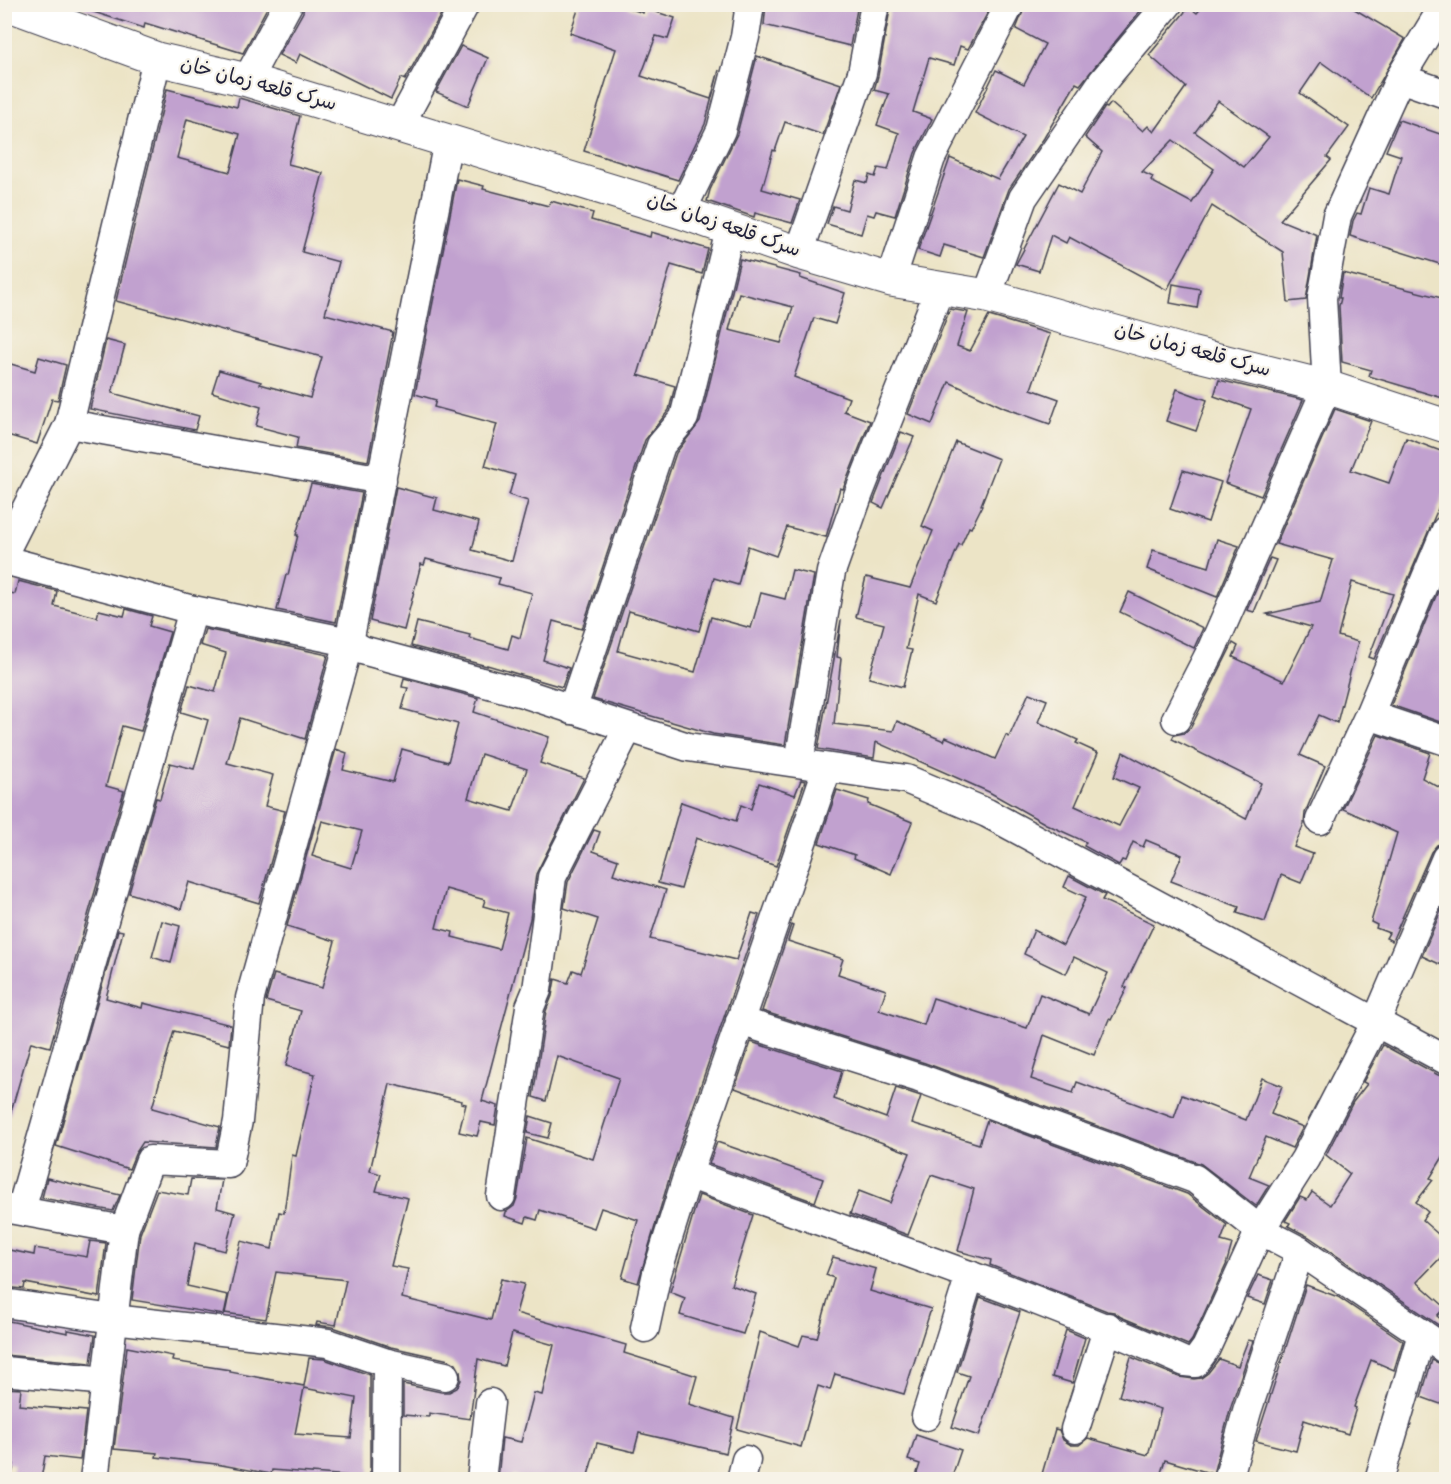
<svg xmlns="http://www.w3.org/2000/svg" width="1451" height="1484" viewBox="0 0 1451 1484" font-family="'Gochi Hand','Playpen Sans Arabic',sans-serif">
	<style>
		.building { fill: #c1a1cf; fill-rule: evenodd }
		.lines { fill: none; stroke-linecap: round; stroke-linejoin: round }
		.minor-casing { stroke: #403f50; stroke-width: 31 }
		.tertiary-casing { stroke: #403f50; stroke-width: 35 }
		.minor { stroke: #fff; stroke-width: 28 }
		.tertiary { stroke: #fff; stroke-width: 33 }
		.labels { text-anchor: middle; dominant-baseline: central; stroke-width: 4.5; stroke-linejoin: round; paint-order: stroke }
		.street-label { font-size: 20px; fill: #22223b; stroke: #f7f3e8 }
	</style>
	<rect width="100%" height="100%" fill="#f7f3e8"/>
	<filter id="ink" filterUnits="userSpaceOnUse"><feTurbulence type="fractalNoise" baseFrequency=".0167" numOctaves="2"/><feDisplacementMap in="SourceGraphic" scale="12" xChannelSelector="R" yChannelSelector="G"/><feConvolveMatrix kernelMatrix="1 2 1 2 8 2 1 2 1" color-interpolation-filters="sRGB"/></filter>
	<filter id="wash" filterUnits="userSpaceOnUse"><feTurbulence type="fractalNoise" baseFrequency=".008" numOctaves="4" result="noise"/><feDisplacementMap in="SourceGraphic" scale="24" xChannelSelector="R" yChannelSelector="G"/><feGaussianBlur stdDeviation="1.35" result="paint"/><feColorMatrix in="noise" values="0 0 0 0 0 0 0 0 0 0 0 0 0 0 0 0 0 1.4 0 .05"/><feComposite in="paint" operator="in"/></filter>
	<g filter="url(#wash)">
		<rect width="100%" height="100%" fill="#ece4c6"/>
		<g id="blocks">
			<g class="building">
				<path d="M85,4H269L243,53L145,23L144,28L84,9Z"/>
				<path d="M304,4H422L441,14L405,80L401,78L391,99L300,54L296,63L279,55L303,12Z"/>
				<path d="M580,4H617L643,13L644,8L675,18L668,39L656,36L641,76L711,99L719,70L705,124L678,180L584,151L616,49L570,33Z"/>
				<path d="M766,4H858L850,46L764,25Z"/>
				<path d="M891,4H965L988,12L968,49L960,46L954,65L929,58L913,112L932,119L915,153L895,216L876,211L874,216L867,214L861,234L827,224L833,206L847,210L855,180L867,183L869,175L875,177L878,168L888,170L899,133L877,125L889,94L874,90L878,76Z"/>
				<path d="M1026,4H1146L1080,85L1076,83L1044,138L1009,189L984,257L944,245L940,257L918,250L950,158L998,179L1023,137L975,113L996,70L1024,84L1045,44L1016,29Z"/>
				<path d="M1205,4H1346L1405,39L1371,98L1321,62L1300,93L1349,127L1327,157L1331,160L1280,220L1317,235L1306,300L1288,302L1283,252L1212,206L1167,290L1069,237L1066,243L1051,235L1039,271L1016,264L1059,183L1080,194L1102,152L1085,137L1105,107L1107,108L1111,103L1143,131L1148,126L1154,132L1186,87L1149,55L1189,7L1197,13ZM1218,101L1269,137L1244,167L1195,132ZM1173,140L1214,169L1192,203L1151,181L1153,177L1142,172Z"/>
				<path d="M461,46L488,58L468,106L436,92Z"/>
				<path d="M757,56L841,84L823,135L785,122L775,151L773,150L762,189L800,200L792,223L755,213L754,217L707,201L710,190L737,134Z"/>
				<path d="M167,89L237,107L239,98L300,116L288,164L323,173L302,252L339,262L325,314L393,332L368,461L296,448L298,437L256,426L261,407L212,392L219,370L261,382L260,384L310,398L322,357L116,301ZM187,119L240,134L230,172L177,158Z"/>
				<path d="M1399,120L1446,136V266L1350,236L1353,221L1357,213L1361,214L1369,188L1389,194L1401,156L1386,151Z"/>
				<path d="M457,179L484,186L483,189L549,206L551,201L593,213L591,220L650,237L651,232L708,249L702,274L671,265L638,375L675,386L669,410L645,440L582,629L553,621L543,660L569,668L562,687L487,665V666L411,646L417,622L470,635L469,638L508,649L512,635L520,638L532,593L498,584L500,578L426,559L424,565L421,564L404,630L370,621L396,487L437,498L434,510L479,522L472,550L512,561L528,501L509,495L515,475L485,466L497,424L434,407L436,400L415,394Z"/>
				<path d="M740,259L801,275L800,278L845,293L835,324L814,318L794,377L849,398L844,411L870,421L843,489L840,488L826,537L787,527L776,556L748,546L738,585L714,578L699,631L629,611L618,651L695,672L711,617L751,628L761,593L785,599L792,570L814,575L785,745L713,734L593,699L676,453L700,422ZM739,293L793,307L781,343L729,330Z"/>
				<path d="M1343,273L1446,299V399L1369,376L1371,370L1342,362L1339,306L1341,298H1339Z"/>
				<path d="M1173,284L1200,289L1197,308L1170,303Z"/>
				<path d="M950,309L968,312L957,346L970,351L989,316L1050,334L1031,389L1059,399L1050,424L1005,408L949,382L932,424L908,414Z"/>
				<path d="M106,340L125,345L112,393L199,416L195,430L90,409Z"/>
				<path d="M39,357L66,365L58,400L52,399L37,444L4,434V362L35,371Z"/>
				<path d="M1219,380L1303,400L1261,496L1225,483L1251,409L1214,396Z"/>
				<path d="M1177,389L1207,400L1196,431L1166,421Z"/>
				<path d="M1335,409L1371,421L1351,470L1389,483L1406,438L1446,453V490L1374,659L1369,657L1393,594L1352,582L1338,636L1358,642L1337,723L1319,715L1300,755L1325,766L1305,813L1304,824L1294,847L1313,854L1301,883L1281,875L1265,922L1237,913L1239,907L1171,881L1182,855L1146,840L1143,847L1133,842L1125,861L1122,860L1119,865L1084,846L1086,842L1046,824L989,792L876,742L874,758L818,749L841,620L837,657L841,658L834,724L893,731L897,721L944,741L946,737L995,759L1006,735L1009,737L1029,693L1047,700L1038,722L1078,740L1076,743L1098,753L1075,806L1119,826L1139,788L1114,777L1123,752L1246,819L1261,783L1172,739L1174,735L1184,733L1191,727L1233,643L1238,646L1233,657L1284,681L1311,627L1267,614L1320,602L1333,560L1276,544Z"/>
				<path d="M901,432L914,437L883,508L873,503Z"/>
				<path d="M956,442L999,459L981,505L982,506L971,528L969,527L961,545L959,544L936,601L919,594L906,649L912,650L903,687L869,678L884,624L856,617L866,577L910,588L933,531L922,526Z"/>
				<path d="M1183,470L1221,482L1208,522L1170,509Z"/>
				<path d="M311,484L362,493L336,622L277,610L286,575H288L298,535H296Z"/>
				<path d="M1217,539L1239,546L1217,597L1147,569L1153,550L1209,567Z"/>
				<path d="M1270,558L1276,560L1254,612L1247,610Z"/>
				<path d="M1446,572V724L1391,705Z"/>
				<path d="M18,581L57,591L54,606L97,617L99,610L124,616L126,609L152,616L149,626L170,632L141,731L122,726L106,786L124,791L50,1047L31,1042L10,1115L4,1114V592L15,594Z"/>
				<path d="M1129,592L1203,628L1194,648L1120,612Z"/>
				<path d="M205,629L328,655L305,739L240,718L227,763L273,775L265,806L285,811L259,903L189,882L181,909L129,893L156,798L160,799L170,763L194,769L208,720L181,712L189,685L215,692L226,653L200,645Z"/>
				<path d="M404,678L478,698L474,712L549,737L540,763L584,778L536,874L530,919L482,1101L498,1106L495,1125L481,1122L477,1136L459,1132L466,1104L461,1103L462,1101L390,1084L370,1171L381,1174L376,1191L408,1198L391,1266L408,1269L402,1298L491,1320L501,1279L524,1284L516,1313L626,1345L624,1353L697,1376L689,1404L734,1418L726,1453L639,1433L634,1452L597,1443L587,1479H530L513,1476L512,1479H498L502,1438L521,1442L534,1393L542,1395L554,1345L512,1333L504,1366L478,1359L470,1419L429,1413V1417L403,1415V1384L441,1392H449L457,1388L461,1380L460,1371L456,1364L449,1360L391,1347L333,1327L316,1325L317,1322L336,1325L346,1280L276,1272L266,1319L225,1313L241,1241L272,1249L279,1212L284,1213L292,1155L296,1156L315,1074L286,1066L301,1011L266,1001L274,974L322,988L335,941L287,926L336,749L347,753L343,770L393,782L402,749L448,762L458,724L402,709L408,688L402,687ZM481,754L527,769L512,811L468,798ZM322,821L362,831L351,868L312,856ZM446,889L485,900L483,906L508,913L499,949L452,937L453,932L436,928Z"/>
				<path d="M1378,735L1430,753L1422,778L1446,791V842L1437,845L1431,852L1392,941L1386,938L1389,933L1376,928L1377,925L1371,922L1397,833L1343,809Z"/>
				<path d="M801,780L805,781L776,866L696,838L681,889L658,883L681,802L736,821L741,805L751,809L759,783L795,795Z"/>
				<path d="M837,790L869,800L868,804L912,822L891,874L854,858L855,855L819,843Z"/>
				<path d="M594,830L600,832L593,851L618,860L613,874L666,890L650,939L736,960L752,913L759,915L672,1169L638,1283L622,1278L638,1220L601,1208L594,1228L540,1210L537,1220L527,1217L525,1223L505,1216L506,1212L514,1206L517,1198L527,1138L593,1159L619,1078L557,1056L546,1101L533,1097L546,1011L552,996L555,979L568,983L573,970L581,973L598,919L564,908L568,882Z"/>
				<path d="M1069,876L1105,895L1102,900L1154,924L1124,987L1127,988L1111,1020L1109,1019L1094,1055L1044,1035L1031,1079L1073,1093L1077,1082L1174,1118L1182,1095L1246,1120L1262,1078L1282,1086L1271,1114L1303,1127L1292,1148L1266,1137L1249,1177L1269,1185L1256,1206L1201,1164L925,1063L762,1011L791,925L793,926L788,941L843,959L838,974L886,990L879,1010L924,1025L933,998L1027,1028L1040,994L1089,1014L1108,973L1074,957L1066,974L1024,954L1034,930L1063,945L1086,897L1064,887Z"/>
				<path d="M1446,899V967L1422,956Z"/>
				<path d="M162,921L180,926L171,963L152,957Z"/>
				<path d="M118,930L123,931L106,998L142,1008L143,1003L231,1025L229,1045L174,1031L152,1108L220,1127L216,1147L143,1142L135,1154L129,1169L56,1146Z"/>
				<path d="M751,1042L842,1071L834,1099L886,1118L896,1088L921,1096L912,1123L979,1144L987,1120L1187,1194L1227,1225L1221,1241L1232,1244L1226,1265L1192,1340L1188,1345L1121,1317L1114,1312L1107,1311L990,1265L991,1260L958,1251L974,1189L931,1175L908,1235L850,1214L859,1191L890,1203L910,1153L735,1088Z"/>
				<path d="M1383,1045L1438,1075L1446,1076V1152L1430,1178L1433,1180L1416,1202L1428,1212L1422,1220L1446,1241V1252L1417,1282L1445,1307L1437,1316L1444,1322L1440,1326L1309,1237L1288,1226L1290,1223L1285,1221L1300,1197L1307,1200L1312,1192L1330,1205L1350,1174L1326,1155L1353,1102L1367,1084L1363,1082Z"/>
				<path d="M530,1116L552,1123L548,1138L527,1133Z"/>
				<path d="M717,1142L823,1179L815,1202L709,1164Z"/>
				<path d="M47,1178L120,1195L113,1211L42,1198Z"/>
				<path d="M191,1179L222,1180L217,1208L235,1213L225,1251L195,1243L187,1286L228,1295L224,1315L132,1300L140,1234L157,1190L188,1195Z"/>
				<path d="M699,1195L753,1215L731,1285L756,1294L743,1334L680,1315L685,1298L670,1292Z"/>
				<path d="M90,1241L106,1243L99,1297L25,1283L24,1289L4,1287V1249L34,1255L35,1248L87,1257Z"/>
				<path d="M833,1257L876,1269L870,1291L931,1309L904,1394L835,1374L830,1390L818,1386L801,1447L737,1429L760,1332L799,1346L803,1335L817,1338L834,1278L826,1275Z"/>
				<path d="M1258,1275L1273,1280L1265,1304L1247,1298Z"/>
				<path d="M1306,1285L1338,1297L1403,1341L1394,1370L1371,1360L1354,1407L1356,1408L1348,1434L1304,1420L1296,1451L1256,1441Z"/>
				<path d="M980,1297L1020,1312L979,1436L952,1427L969,1376L957,1372Z"/>
				<path d="M4,1320L68,1333V1330L95,1335L91,1363L4,1355Z"/>
				<path d="M1066,1330L1085,1338L1072,1383L1052,1377Z"/>
				<path d="M1248,1340L1253,1341L1231,1406L1213,1474L1165,1460L1159,1479H1059L1042,1474L1055,1429L1059,1430L1063,1440L1071,1445H1079L1088,1438L1148,1455L1161,1409L1119,1396L1131,1357L1179,1377L1194,1379L1201,1378L1208,1373L1219,1359L1238,1366Z"/>
				<path d="M127,1347L173,1356L172,1361L230,1370V1372L304,1386L309,1358L324,1359L370,1375V1479H363V1477L272,1470L271,1474L216,1464L156,1457L157,1453L114,1449ZM304,1388L356,1398L351,1438L295,1434Z"/>
				<path d="M1432,1360L1446,1366V1406L1421,1397Z"/>
				<path d="M4,1388L21,1389L19,1405L86,1411L80,1460L45,1456L41,1479H11L14,1464L4,1462Z"/>
				<path d="M916,1435L961,1450L951,1479H915L920,1464L908,1460Z"/>
			</g>
		</g>
	</g>
	<g filter="url(#ink)">
		<use href="#blocks" fill-opacity="0" stroke="#403f50" stroke-width="1.5"/>
		<g class="lines">
			<defs>
				<g id="minor">
					<path d="M1400,78L1446,94"/>
					<path d="M247,80L288,4"/>
					<path d="M399,126L465,4"/>
					<path d="M681,212L721,130L745,37L750,4"/>
					<path d="M799,253L862,73L875,4"/>
					<path d="M891,280L931,158L1010,4"/>
					<path d="M987,296L1023,198L1103,81L1168,4"/>
					<path d="M69,424L382,480"/>
					<path d="M4,553L69,424L157,59"/>
					<path d="M4,560L193,610L349,642L362,650L523,693L688,747L906,779L987,813L1446,1060"/>
					<path d="M572,710L661,445L684,418L730,230"/>
					<path d="M1369,715L1446,741"/>
					<path d="M1176,719L1211,651L1327,387L1322,298L1337,216L1400,78L1445,4"/>
					<path d="M799,762L831,572L859,493L940,288"/>
					<path d="M1320,820L1369,715L1446,530"/>
					<path d="M740,1021L919,1078L1195,1179L1260,1230L1300,1251L1446,1350"/>
					<path d="M688,1174C854,1234 1023,1290 1185,1362L1195,1363L1206,1348L1260,1230L1305,1159L1376,1022L1446,858"/>
					<path d="M501,1196L530,1007L537,990L552,877L628,728"/>
					<path d="M4,1208L124,1230L150,1160L229,1164L238,1121L250,998L349,642L448,141"/>
					<path d="M21,1210L193,610"/>
					<path d="M4,1303L113,1319L328,1343L387,1363L445,1376"/>
					<path d="M645,1328L657,1273L688,1174L827,769"/>
					<path d="M4,1371L106,1381"/>
					<path d="M926,1416L970,1275"/>
					<path d="M1075,1429L1108,1327"/>
					<path d="M94,1480L124,1230"/>
					<path d="M386,1480L387,1363"/>
					<path d="M481,1480L490,1403"/>
					<path d="M741,1480L746,1460"/>
					<path d="M1228,1480L1247,1411L1300,1251"/>
					<path d="M1379,1480L1422,1334"/>
				</g>
				<path id="tertiary" d="M7,4L157,59L247,80L399,126L681,212L799,253L891,280L987,296L1190,353L1327,387L1446,426"/>
			</defs>
			<use href="#minor" class="minor-casing"/>
			<use href="#tertiary" class="tertiary-casing"/>
			<use href="#minor" class="minor"/>
			<use href="#tertiary" class="tertiary"/>
		</g>
	</g>
	<g class="labels">
		<g class="street-label">
			<text transform="translate(258 86) rotate(15)">سرک قلعه زمان خان</text>
			<text transform="translate(723 227) rotate(19)">سرک قلعه زمان خان</text>
			<text transform="translate(1192 352) rotate(15)">سرک قلعه زمان خان</text>
		</g>
	</g>
	<rect width="1451" height="1484" fill="none" stroke="#f7f3e8" stroke-width="24"/>
</svg>
